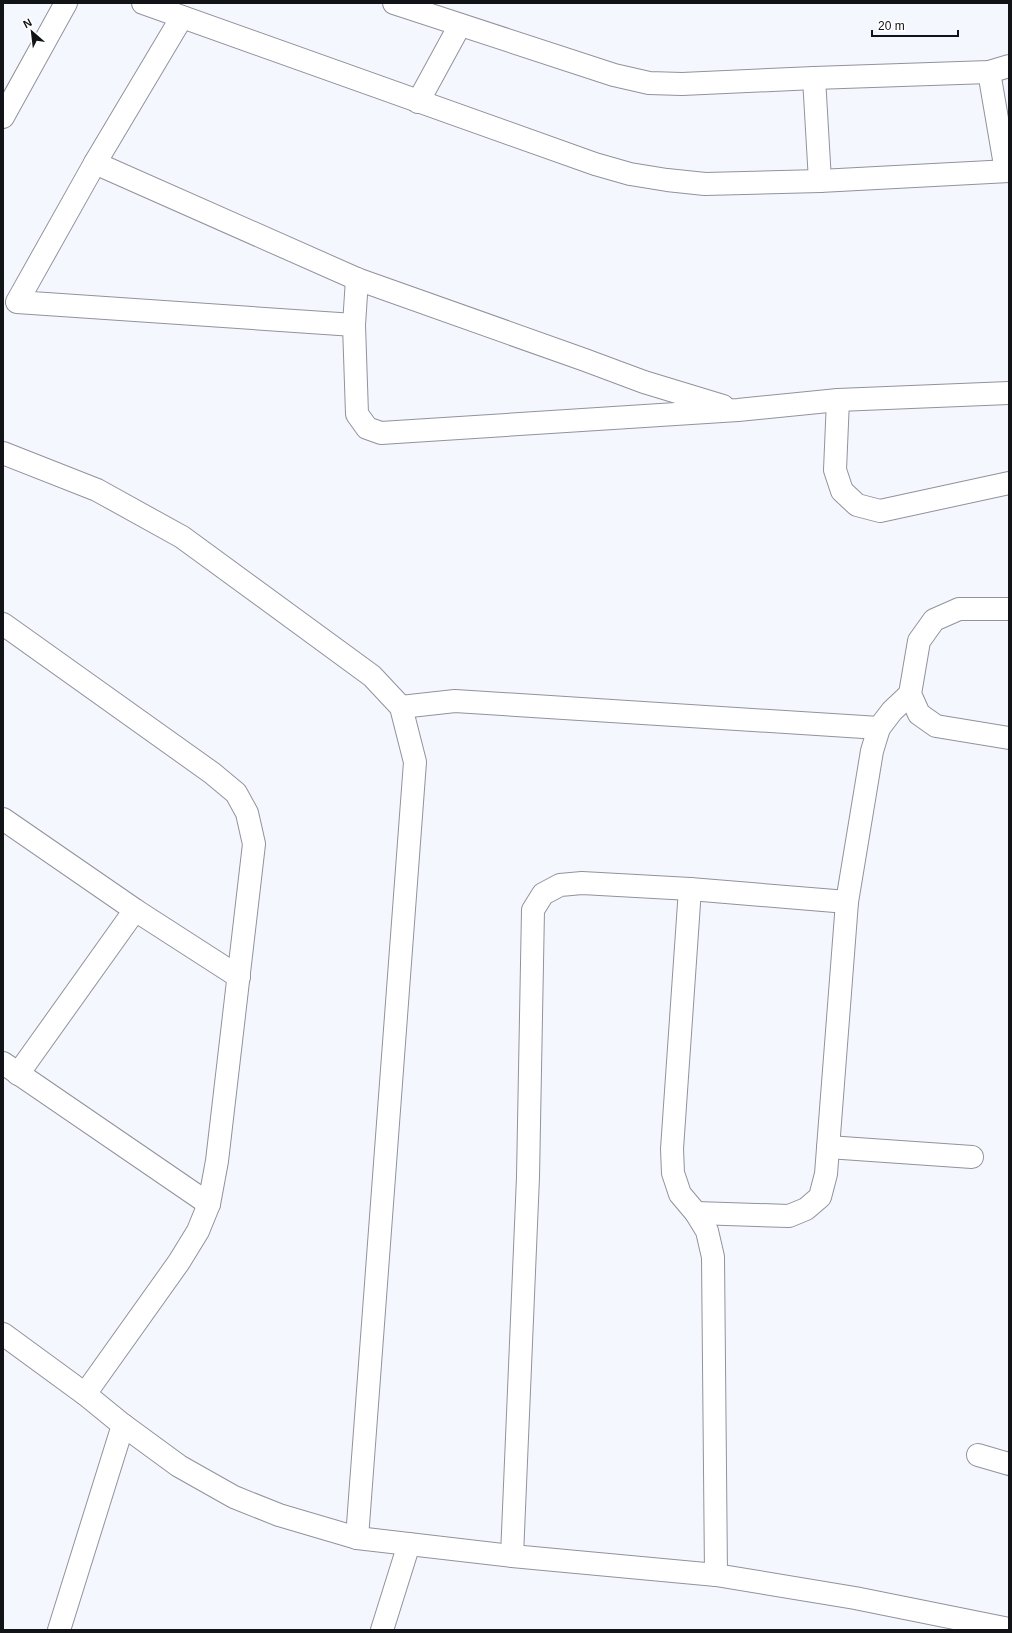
<svg xmlns="http://www.w3.org/2000/svg" width="1012" height="1633" viewBox="0 0 1012 1633" font-family="Arial,sans-serif">
	<style>
		.lines { fill: none; stroke-linecap: round; stroke-linejoin: round }
		.street-casing { stroke: #91929c; stroke-width: 24 }
		.street { stroke: #fff; stroke-width: 22 }
	</style>
	<rect width="100%" height="100%" fill="#f5f7ff"/>
	<g class="lines">
		<defs>
			<g id="street">
				<path d="M143,3L595,164L630,174L667,180L705,184L820,181L1009,171"/>
				<path d="M394,3L614,75L649,83L682,84L814,78L989,72L1009,66"/>
				<path d="M182,17L95,163L17,302L354,325"/>
				<path d="M989,72L1006,171"/>
				<path d="M814,78L820,181"/>
				<path d="M418,102L460,25"/>
				<path d="M3,117L66,3"/>
				<path d="M95,163L357,279L585,360L644,382L723,406"/>
				<path d="M357,279L354,325L357,414L367,428L381,433L738,410L838,400L1009,393"/>
				<path d="M838,400L835,470L842,491L857,505L880,511L1009,483"/>
				<path d="M3,453L97,490L182,537L372,676L401,707L415,762L357,1538"/>
				<path d="M1009,609H959L934,620L919,641L910,694L919,714L936,726L1009,738"/>
				<path d="M3,624L212,773L236,793L247,813L254,844L217,1161L209,1204L198,1231L179,1262L85,1394"/>
				<path d="M401,707L455,701L879,728"/>
				<path d="M3,819L135,910L239,977"/>
				<path d="M690,889L672,1149L673,1173L680,1194L696,1213L707,1231L713,1257L716,1575"/>
				<path d="M3,1063L209,1204"/>
				<path d="M18,1074L135,910"/>
				<path d="M828,1147L972,1157"/>
				<path d="M696,1213L789,1216L806,1209L820,1197L826,1174L847,902L872,751L879,728L892,711L910,694"/>
				<path d="M3,1334L85,1394L123,1425L179,1466L234,1497L279,1515L357,1538L512,1556L716,1575L855,1598L1009,1629"/>
				<path d="M978,1455L1009,1464"/>
				<path d="M512,1556L528,1177L533,910L543,894L560,885L582,883L690,889L847,902"/>
				<path d="M59,1630L123,1425"/>
				<path d="M382,1630L409,1544"/>
			</g>
		</defs>
		<use href="#street" class="street-casing"/>
		<use href="#street" class="street"/>
	</g>
	<rect width="1012" height="1633" fill="none" stroke="#121316" stroke-width="8"/>
	<g transform="translate(32 32) rotate(332)" stroke="#ffffff" stroke-width="3" paint-order="stroke">
	<path d="M0-3L7 15L0 10L-7 15Z" fill="#121316"/>
	<text y="-6" font-size="11" font-weight="bold" text-anchor="middle" fill="#121316">N</text>
	</g>
	<path d="M872 30v6h86v-6" fill="none" stroke="#121316" stroke-width="2"/>
	<text x="878" y="30" font-size="12" fill="#121316" stroke="#ffffff" stroke-width="3" paint-order="stroke">20 m</text>
</svg>
